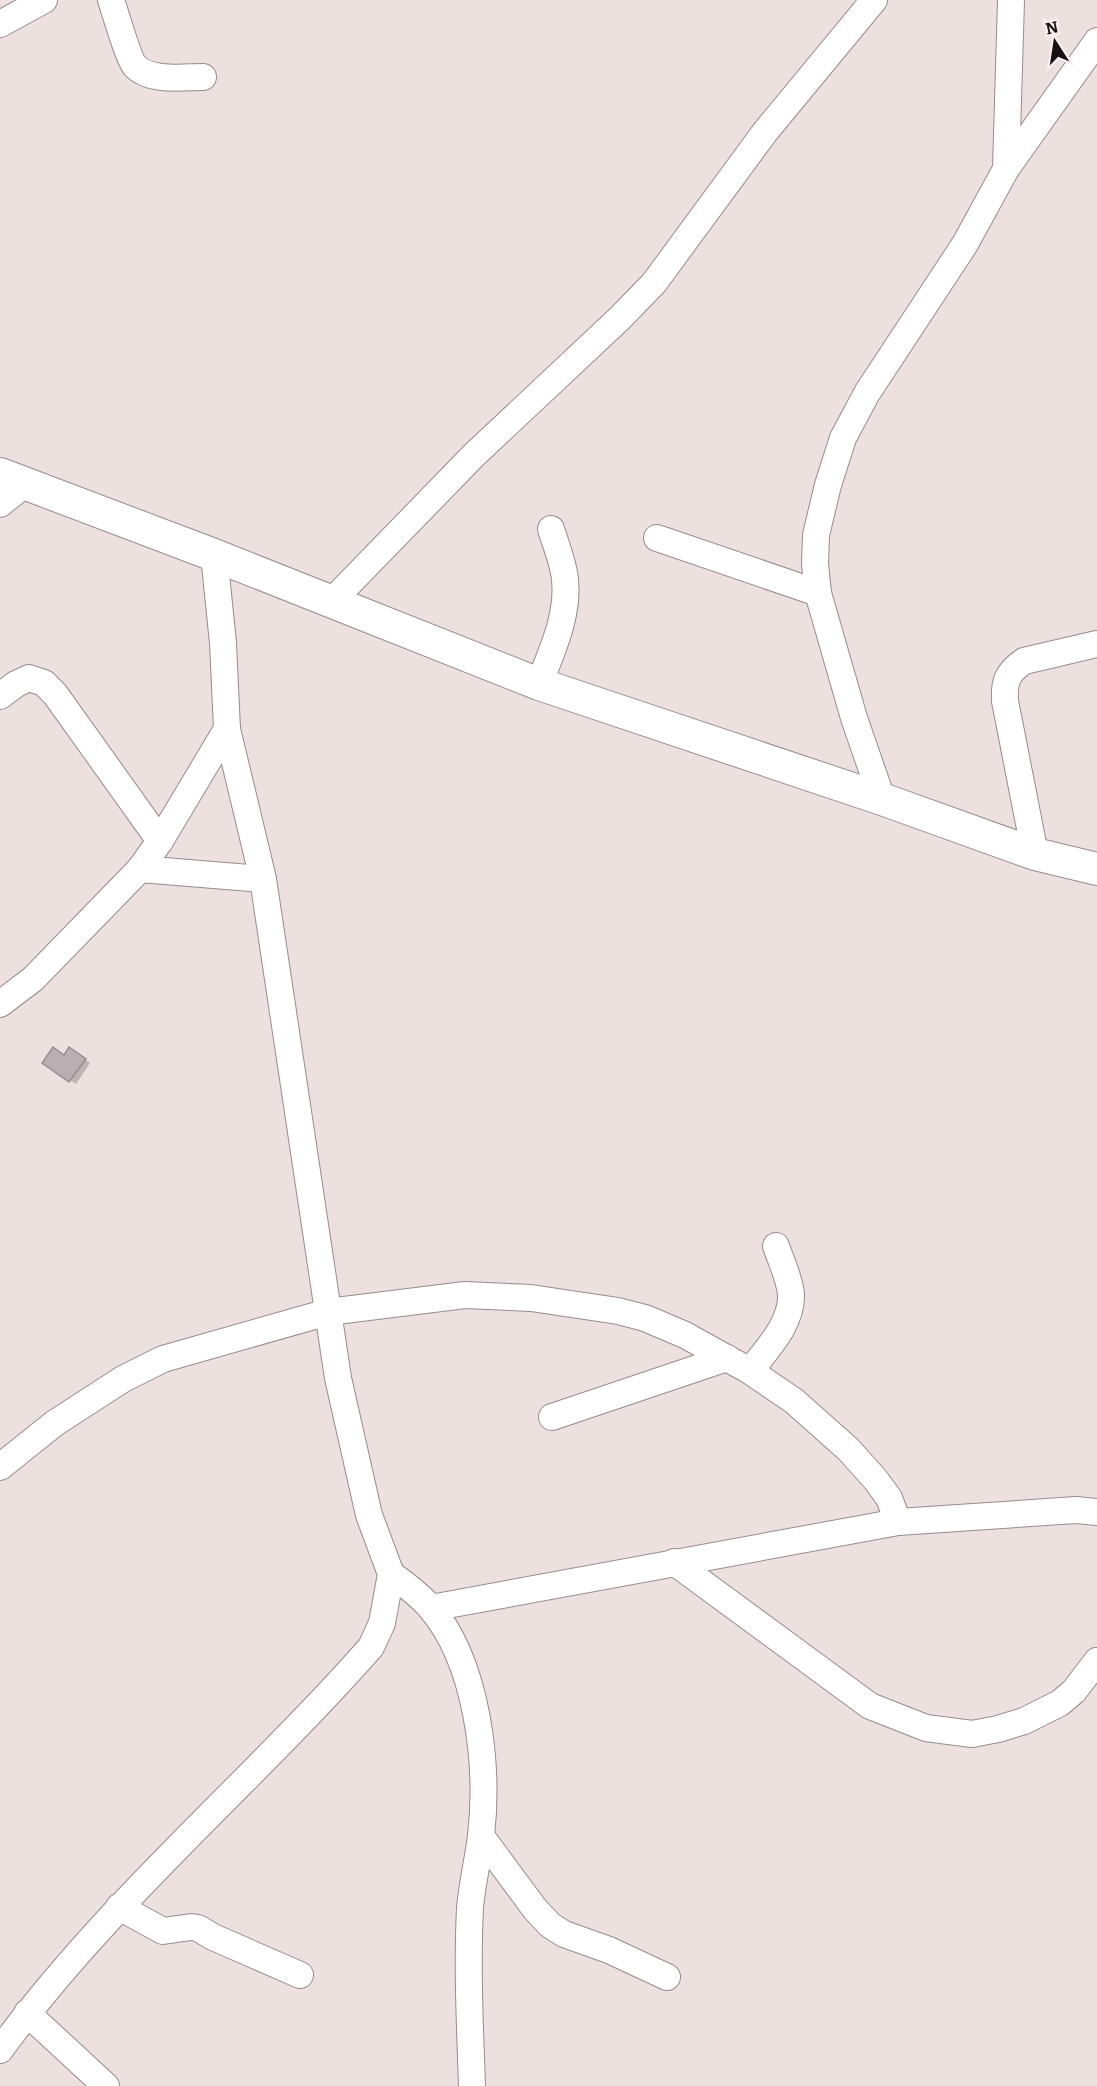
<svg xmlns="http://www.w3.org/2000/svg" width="1097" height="2086" viewBox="0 0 1097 2086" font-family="Bitter,serif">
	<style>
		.shadow { fill: #0003 }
		.building { fill: #b9aeb2; stroke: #988e91; stroke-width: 1.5 }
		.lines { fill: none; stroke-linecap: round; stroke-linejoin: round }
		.minor-casing { stroke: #978c8b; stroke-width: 28 }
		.major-casing { stroke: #978c8b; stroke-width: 34 }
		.minor { stroke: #fff; stroke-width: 26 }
		.major { stroke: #fff; stroke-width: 32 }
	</style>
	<rect width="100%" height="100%" fill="#ede1e0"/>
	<path class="shadow" d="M75,1052L90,1063L76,1084L44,1063Z"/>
	<path class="building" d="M53,1047L64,1055L69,1047L86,1059L69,1082L42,1063Z"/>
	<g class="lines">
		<defs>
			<g id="minor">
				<path d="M111,0C115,12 129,60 135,66C150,82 184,77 203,77"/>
				<path d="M0,24L44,0"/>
				<path d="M1006,169L1011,0"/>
				<path d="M0,504L25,484"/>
				<path d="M657,538L818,593"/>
				<path d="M332,601L474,455L620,318L654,283L765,132L874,0"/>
				<path d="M539,684C552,651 569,615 565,579C563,562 556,545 551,529"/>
				<path d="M0,696L16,684L29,678L44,683L55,694L160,841"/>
				<path d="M882,799L854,718L818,593L815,564L816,535L828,485L843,438L867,393L965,244L1006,169L1097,41"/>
				<path d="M1035,854L1005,701C1004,681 1007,673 1024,661L1097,644"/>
				<path d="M140,869L263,879"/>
				<path d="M0,1004L33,979L140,869L160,841L227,729"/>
				<path d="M750,1371C766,1350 792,1324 791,1295C790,1279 781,1261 776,1246"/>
				<path d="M552,1417L727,1358"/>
				<path d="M0,1467L55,1423L123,1379L163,1359L328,1312L465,1295L531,1298L618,1311L645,1318L685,1335L750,1371L794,1401L848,1449L875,1479L889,1498L898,1522"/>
				<path d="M674,1562L870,1706L926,1728L972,1734L998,1729L1024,1721L1060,1703L1074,1691L1097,1661"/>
				<path d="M391,1574C405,1584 418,1594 429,1606C478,1662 489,1765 481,1836C478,1860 472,1884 470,1908C467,1967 470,2027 472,2086"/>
				<path d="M431,1608L898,1522L1076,1510L1097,1512"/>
				<path d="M481,1836L535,1909L550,1925L564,1934L609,1950L667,1977"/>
				<path d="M119,1907L163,1931L191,1927L198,1928L213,1937L300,1975"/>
				<path d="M27,2013L106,2086"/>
				<path d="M0,2050C108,1902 250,1784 371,1647L382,1623L391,1574L369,1515L338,1378L263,879L227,729L223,643L214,555"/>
			</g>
			<path id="major" d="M0,474L214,555L539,684L882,799L1035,854L1097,869"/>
		</defs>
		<use href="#minor" class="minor-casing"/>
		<use href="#major" class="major-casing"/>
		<use href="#minor" class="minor"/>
		<use href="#major" class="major"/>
	</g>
	<g transform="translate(1055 42) rotate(348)" stroke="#faeeed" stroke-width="4.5" paint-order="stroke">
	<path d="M0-4.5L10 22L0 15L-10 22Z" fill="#161212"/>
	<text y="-9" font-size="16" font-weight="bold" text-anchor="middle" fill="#161212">N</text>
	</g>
</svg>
